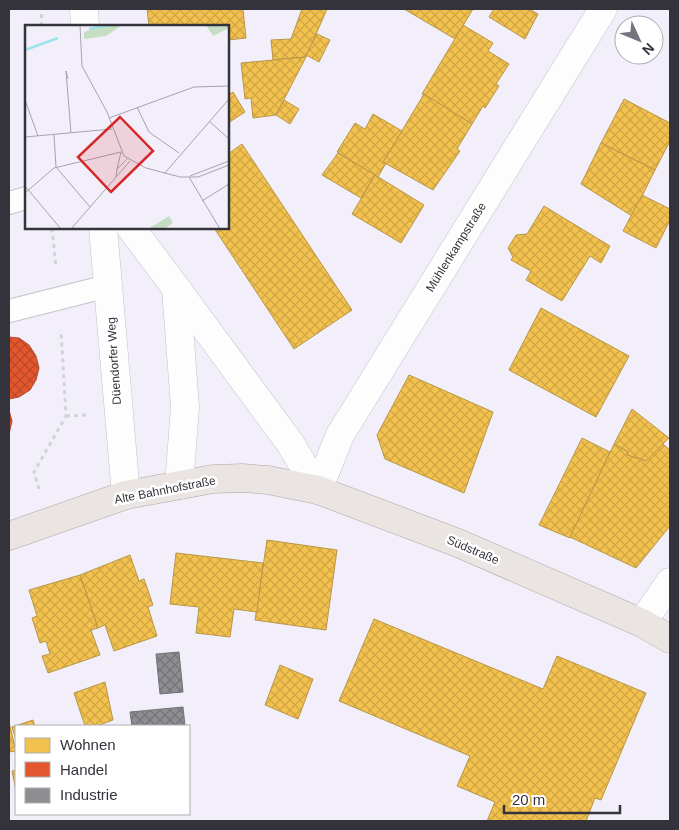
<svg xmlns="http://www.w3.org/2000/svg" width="679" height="830" viewBox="0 0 679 830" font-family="Helvetica,sans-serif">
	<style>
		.homes { fill: url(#homes-cross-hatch); stroke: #b99648 }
		.shops { fill: url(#shops-cross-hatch); stroke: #af4c32 }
		.industry { fill: url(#industry-cross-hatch); stroke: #727278 }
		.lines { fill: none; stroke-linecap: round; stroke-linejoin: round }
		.lane-casing { stroke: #c5c2cb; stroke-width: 24 }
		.street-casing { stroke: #c5c2cb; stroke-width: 29 }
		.primary-casing { stroke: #b1a5a5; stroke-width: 29 }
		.path { stroke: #d3d2d5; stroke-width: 3; stroke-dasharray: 4 4; stroke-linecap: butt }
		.lane { stroke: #fdfdfe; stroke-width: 22 }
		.street { stroke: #fdfdfe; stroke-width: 28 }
		.primary { stroke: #eae4e2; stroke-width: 28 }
		.labels { text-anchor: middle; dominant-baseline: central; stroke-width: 5; stroke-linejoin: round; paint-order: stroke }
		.street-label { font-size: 12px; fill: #34323b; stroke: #fff }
		.inset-river { fill: none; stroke: #9de5eb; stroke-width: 2.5 }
		.inset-road { fill: none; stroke: #a6a3ae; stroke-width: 1 }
		.view { fill: #d62828; fill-opacity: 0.15; stroke: #d62828; stroke-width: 2.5 }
		.inset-edge { fill: none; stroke: #34323b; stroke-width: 2.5 }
	</style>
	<defs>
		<pattern id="homes-cross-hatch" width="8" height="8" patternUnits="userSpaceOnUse" patternTransform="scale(1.25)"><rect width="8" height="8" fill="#f2c14e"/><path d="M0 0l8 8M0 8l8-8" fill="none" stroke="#d0a645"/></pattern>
		<pattern id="shops-cross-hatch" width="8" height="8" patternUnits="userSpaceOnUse" patternTransform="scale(1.25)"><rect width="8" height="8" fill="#e4572e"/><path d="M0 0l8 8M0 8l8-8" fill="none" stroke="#ba4928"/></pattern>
		<pattern id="industry-cross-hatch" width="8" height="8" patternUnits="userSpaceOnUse" patternTransform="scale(1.25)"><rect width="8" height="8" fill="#8d8d92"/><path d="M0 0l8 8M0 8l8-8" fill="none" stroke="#747478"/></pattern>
	</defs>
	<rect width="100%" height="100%" fill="#f2effa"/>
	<g class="homes">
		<path d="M147,9H243L246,38L228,40V26H149Z"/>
		<path d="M302,9H327L306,57L273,60L271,40L291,39Z"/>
		<path d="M404,9H473L455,39Z"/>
		<path d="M494,9H529L538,14L525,39L489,17Z"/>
		<path d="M463,25L493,43L488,51L509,64L496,84L499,86L485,108L483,106L472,124L422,94Z"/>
		<path d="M317,34L330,40L319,62L306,55Z"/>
		<path d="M306,57L276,115L253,118L251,98L245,99L241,63Z"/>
		<path d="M233,92L245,112L228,123V95Z"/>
		<path d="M424,94L472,124L457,149L460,151L433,190L383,162Z"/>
		<path d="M624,99L670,123V141L655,170L601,143Z"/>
		<path d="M284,100L299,109L290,124L276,115Z"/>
		<path d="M373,114L402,131L383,162L386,163L378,177L337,152L355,123L365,129Z"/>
		<path d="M601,143L655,170L632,216L581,184Z"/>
		<path d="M242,144L352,310L294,349L214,228H228V154Z"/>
		<path d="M338,153L375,175L361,198L322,175Z"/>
		<path d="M375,175L424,205L401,243L352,214Z"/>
		<path d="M642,195L670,209V220L656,248L623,231Z"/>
		<path d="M544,206L610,246L601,263L590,256L562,301L526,280L531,271L511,260L513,257L508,248L516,235L527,234Z"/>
		<path d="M541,308L629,356L596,417L509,370Z"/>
		<path d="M409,375L493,412L464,493L385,459L377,435Z"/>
		<path d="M632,409L669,438L646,461L627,455L628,452L614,444Z"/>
		<path d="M582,438L610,452L570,538L539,525Z"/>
		<path d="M614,444L628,452L627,455L646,461L663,444L670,450V526L636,568L570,537Z"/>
		<path d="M267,540L337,550L326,630L255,620Z"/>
		<path d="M176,553L263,563L257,612L234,609L230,637L196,633L199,607L170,604Z"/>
		<path d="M130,555L139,581L144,579L153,605L148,607L157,636L114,651L105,625L98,628L80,575Z"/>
		<path d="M80,575L98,628L91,630L100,655L48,673L42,656L50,654L46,641L40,643L32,618L37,616L29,590Z"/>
		<path d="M374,619L543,689L557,656L646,693L601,800L595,798L586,821H487L495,802L457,786L470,756L339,701Z"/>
		<path d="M280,665L313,679L298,719L265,705Z"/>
		<path d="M105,682L113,720L97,726H85L74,693Z"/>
		<path d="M33,720L35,726H16V740L12,727Z"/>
		<path d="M9,722L16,751L9,752Z"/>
		<path d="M16,770V791L12,771Z"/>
	</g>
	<g class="shops">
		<path d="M9,337L19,338L29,345L36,356L39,368L36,380L30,390L19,397L9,399Z"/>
		<path d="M9,410L12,421L9,434Z"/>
	</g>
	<g class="industry">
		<path d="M179,652L183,692L160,694L156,654Z"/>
		<path d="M183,707L185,726H132L130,712Z"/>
	</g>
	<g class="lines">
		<defs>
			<g id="lane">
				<path d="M9,203L26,198"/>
				<path d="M9,311L108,286"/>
			</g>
			<g id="street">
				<path d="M84,9L85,26"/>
				<path d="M103,228L126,495"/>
				<path d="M131,228L176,288L185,407L179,485"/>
				<path d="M176,288L290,443L318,490"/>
				<path d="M318,490L340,435L603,9"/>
				<path d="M642,623L670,582"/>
			</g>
			<path id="primary" d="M9,536L126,495L213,479L242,478L268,480L318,490L458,543L642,623L670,639"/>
		</defs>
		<use href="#lane" class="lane-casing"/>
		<use href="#street" class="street-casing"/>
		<use href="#primary" class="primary-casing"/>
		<g class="path">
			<path d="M41,26L42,9"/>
			<path d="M52,228L56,267"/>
			<path d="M66,416L86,415"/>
			<path d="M39,489L34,472L66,416L61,330"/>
		</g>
		<use href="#lane" class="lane"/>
		<use href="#street" class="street"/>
		<use href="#primary" class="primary"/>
	</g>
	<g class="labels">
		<g class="street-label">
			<text transform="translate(456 247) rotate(-58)">Mühlenkampstraße</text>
			<text transform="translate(114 361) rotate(-94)">Düendorfer Weg</text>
			<text transform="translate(165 490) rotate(-11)">Alte Bahnhofstraße</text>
			<text transform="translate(473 550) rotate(23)">Südstraße</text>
		</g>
	</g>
	<g transform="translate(25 25)">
		<rect width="204" height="204" fill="#f2effa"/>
		<path d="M81,0H97L81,11L59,14V7ZM181,0H204V3L188,11Z" fill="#c5dec4"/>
		<path d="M144,191L148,198L139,204H123Z" fill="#c5dec4"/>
		<path class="inset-river" d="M64,4L86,0M0,25L33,13"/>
		<path class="inset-road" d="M55,0L57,41L82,87L99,131L121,143L155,152H173L204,140M43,54L41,46L46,108M0,75L13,111M112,82L124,107L154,128M84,93L169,62L204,61M184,96L204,114M29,110L31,142L65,182M0,112L87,104M92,144L96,127M139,149L204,74M165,151L204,136M91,152L92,144L102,134M164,152L195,204M0,161L36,204M0,168L29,143L96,127M177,176L204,159M46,204L105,136"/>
		<path class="view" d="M95,92L128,126L86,167L53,132Z"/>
		<rect width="204" height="204" class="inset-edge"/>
	</g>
	<rect width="679" height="830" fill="none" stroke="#34323b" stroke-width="20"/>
	<rect x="15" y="725" width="175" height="90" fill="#ffffff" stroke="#aeadb1"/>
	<rect x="25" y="738" width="25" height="15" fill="#f2c14e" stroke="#aeadb1"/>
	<text x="60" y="750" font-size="15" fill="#34323b">Wohnen</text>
	<rect x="25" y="762" width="25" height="15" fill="#e4572e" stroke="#aeadb1"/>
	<text x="60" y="775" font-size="15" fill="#34323b">Handel</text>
	<rect x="25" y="788" width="25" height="15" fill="#8d8d92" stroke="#aeadb1"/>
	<text x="60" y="800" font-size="15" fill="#34323b">Industrie</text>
	<g transform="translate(639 40) rotate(134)"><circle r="24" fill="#ffffff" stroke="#aeadb1"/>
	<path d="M0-4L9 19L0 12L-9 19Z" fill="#76747e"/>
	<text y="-8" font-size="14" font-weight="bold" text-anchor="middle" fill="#34323b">N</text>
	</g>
	<path d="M504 805v8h116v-8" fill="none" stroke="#34323b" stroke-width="2.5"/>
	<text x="512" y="805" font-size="15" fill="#34323b" stroke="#ffffff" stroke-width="4" paint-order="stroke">20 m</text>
</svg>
